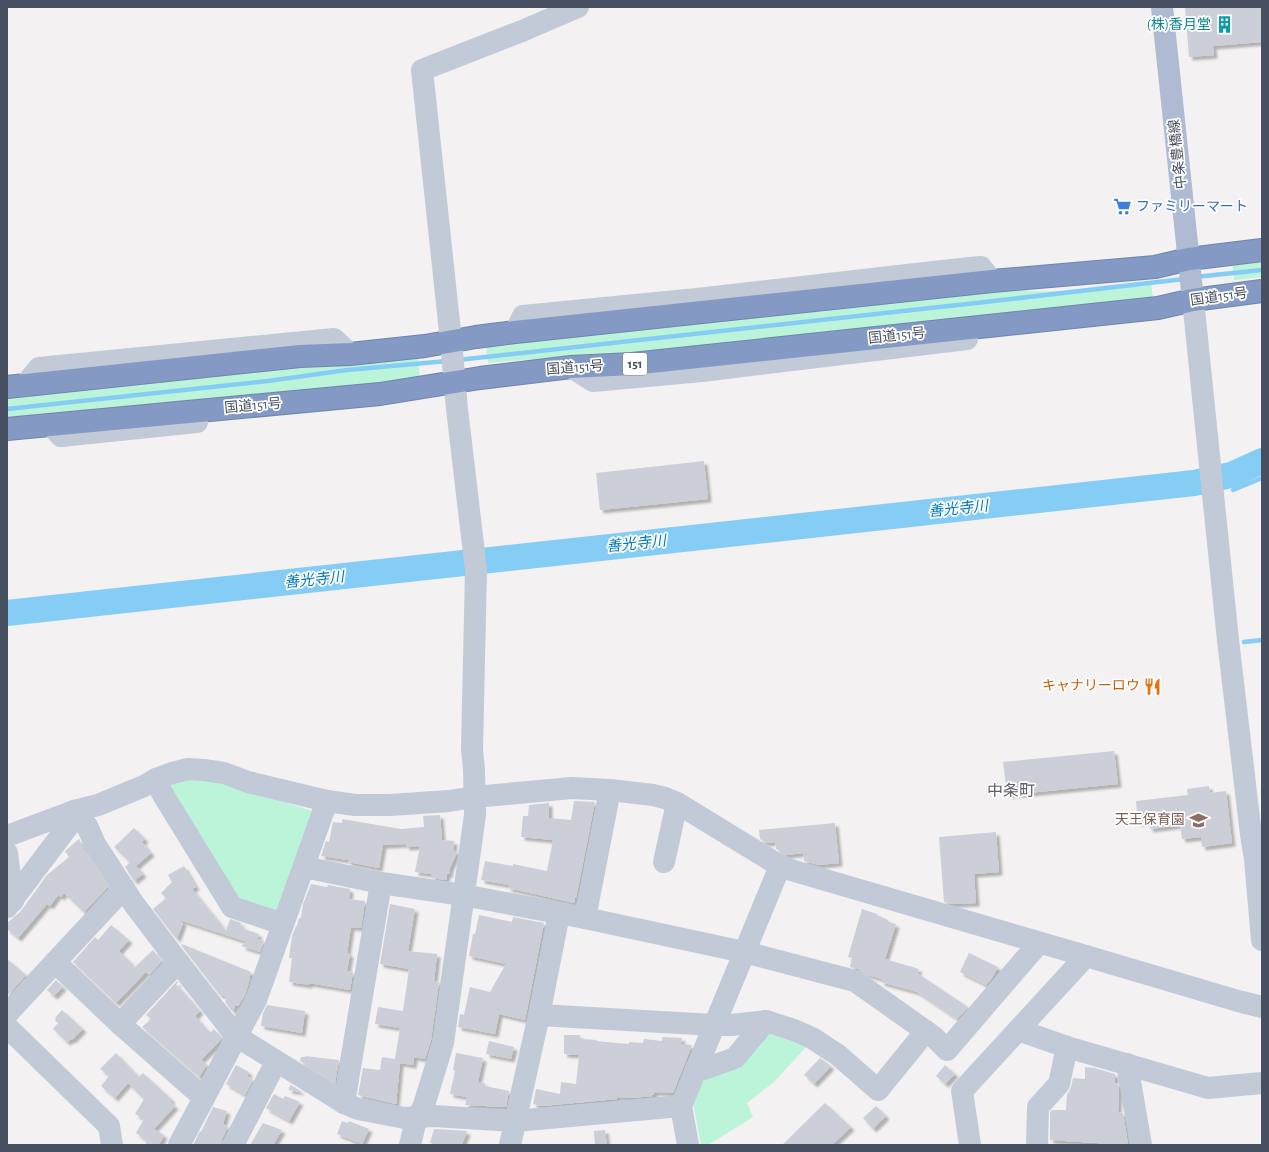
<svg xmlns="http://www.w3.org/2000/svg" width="1269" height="1152" viewBox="0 0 1269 1152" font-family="'Alegreya Sans','Noto Sans JP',sans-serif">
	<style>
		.green { fill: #bcf4da }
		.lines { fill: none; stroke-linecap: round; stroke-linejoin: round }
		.stream { stroke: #85cdf5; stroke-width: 4.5 }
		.river { stroke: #85cdf5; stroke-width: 26 }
		.building { fill: #cccfd7; filter: url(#shadow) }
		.highway-casing { stroke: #6f85b0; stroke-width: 24 }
		.minor { stroke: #c3cad7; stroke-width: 22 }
		.major { stroke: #aebbd2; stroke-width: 22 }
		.highway { stroke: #849ac4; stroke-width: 22 }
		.labels { text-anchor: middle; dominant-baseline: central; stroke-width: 3.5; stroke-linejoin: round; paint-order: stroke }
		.shield { fill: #fff; stroke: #7e8490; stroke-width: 1 }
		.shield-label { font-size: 13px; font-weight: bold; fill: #475060 }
		.culture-label { font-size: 14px; fill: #0d838f; stroke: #fff; text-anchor: end }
		.street-label { font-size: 14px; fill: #475060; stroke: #fff }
		.shop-label { font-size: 14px; fill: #366cbe; stroke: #fff; text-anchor: start }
		.food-label { font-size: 14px; fill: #c56008; stroke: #fff; text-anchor: end }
		.education-label { font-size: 14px; fill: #785e54; stroke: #fff; text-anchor: end }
		.water-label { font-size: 15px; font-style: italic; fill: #0078ba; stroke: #fff }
		.quarter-label { font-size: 16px; fill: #5c5f66; stroke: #fff }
	</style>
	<defs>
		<filter id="shadow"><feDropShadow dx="3.5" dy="3.5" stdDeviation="1" flood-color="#0004"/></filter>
	</defs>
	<rect width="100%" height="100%" fill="#f3f1f1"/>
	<g class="green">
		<path d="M1262,259V277L1234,280L1232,262Z"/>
		<path d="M1151,282L1153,299L662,353L578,355L488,363L486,344L977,290L1071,292Z"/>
		<path d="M418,358L420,378L148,409L85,410L7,419V398L267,367L339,366L384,360Z"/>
		<path d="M187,779L221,782L312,811L281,913L240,905L168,791L171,784Z"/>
		<path d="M772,1027L806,1047L774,1082L747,1103L753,1117L708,1145H701L693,1103L703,1081L735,1064Z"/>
	</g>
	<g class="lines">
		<g class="stream">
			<path d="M1195,277L1262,270"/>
			<path d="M458,360L976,303L1184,279"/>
			<path d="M7,409L268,381L347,370L447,361"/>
			<path d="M1233,490L1262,478"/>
			<path d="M1244,642L1262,640"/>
		</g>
		<path class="river" d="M7,613L1194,483L1231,475L1262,461"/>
	</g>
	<g class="building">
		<path d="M1185,7H1262V42L1213,46L1214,55L1189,57Z"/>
		<path d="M704,461L708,499L600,510L596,473Z"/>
		<path d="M1114,751L1118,784L1007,795L1003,762Z"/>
		<path d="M1209,786L1210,793L1226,791L1232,843L1202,847L1201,837L1182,839L1180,825L1150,829L1148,821L1138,823L1136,801L1188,795L1187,789Z"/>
		<path d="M574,801L595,802L576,898L575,897L574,903L508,888L509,885L481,880L485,861L513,866V864L547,871L553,840L521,837L523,816H528L529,805L549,803V818L571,820Z"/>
		<path d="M440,815L442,840L454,841L453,850L457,852L450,868L449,874H447L446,880L431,878L432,874L415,872L420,846L406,847V844L383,845L379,868L348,862V860L321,856L326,841L329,842L333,822L342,823V819L401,829L424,827L423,816Z"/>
		<path d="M835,823L839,863L819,865L804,861L803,853L786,855L776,849L775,842L766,843L760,839L759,830Z"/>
		<path d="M134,828L145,839L142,842L151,853L136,866L143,874L134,881L125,867L130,862L114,847Z"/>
		<path d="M996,832L999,872L974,874L976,903L953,904L944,902L939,837Z"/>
		<path d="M79,839L85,851L108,887L84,912L64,893L61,897L58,895L50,906L47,904L18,938L7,929V923L21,911L47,875L69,857L65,851Z"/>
		<path d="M184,866L196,887L192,889L226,931L230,919L241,923L240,926L245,927L244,929L259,934L257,939L264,941L260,952L241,946L247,942L180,920L183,923L177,939L174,936L153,909L166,898L161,893L172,882L168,875Z"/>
		<path d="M311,884L327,887L328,885L350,889L349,899L365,901L361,928L351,927L347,953L350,954L347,971L353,972L350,990L309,983V985L289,982L292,958H289L292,936L296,926H297L299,918H301L303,904Z"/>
		<path d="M390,904L415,909L408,951L437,954L434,981L439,982L431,1040L425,1059L414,1057L413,1065L400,1063L396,1104L358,1095L363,1068L380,1070L382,1057L395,1059L400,1028L375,1024L378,1007L403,1011L409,969L380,964Z"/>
		<path d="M862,909L877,914V915L888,920V922L896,924L885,959L919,969L917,973L968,1007L957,1019L917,992L881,982L882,979L868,975L858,969L850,967L852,958L848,957Z"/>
		<path d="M479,915L512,922L513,917L544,923L525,1020L499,1014L495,1034L458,1027L460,1014L464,1015L470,987L490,992L506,964L469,956L473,934H475Z"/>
		<path d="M111,925L129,940L119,951L135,967L153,950L162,961L149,975L146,972L116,1003L73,962L95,937L98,940Z"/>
		<path d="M182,944L251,972L249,978L250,979L245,995L238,1006L235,1005L233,1012L225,1002L227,997L219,994L181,945Z"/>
		<path d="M969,953L998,967L992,978L986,985L960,972Z"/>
		<path d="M7,959L26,975L7,996Z"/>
		<path d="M56,980L63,987L54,996L47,990Z"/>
		<path d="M177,981L178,983L176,984L200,1011L195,1016L210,1033L214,1029L222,1038L219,1042L201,1060L207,1065L199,1077L142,1027L151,1019L146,1015Z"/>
		<path d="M267,1005L305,1011L302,1033L261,1026L263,1013Z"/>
		<path d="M62,1010L83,1029L72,1040L71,1039L67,1042L53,1029L58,1023L55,1021L56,1020L55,1018Z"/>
		<path d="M564,1035H580V1039L597,1040L596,1041L629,1044V1042L643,1043L644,1039L662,1041V1037L682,1038L681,1044L692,1045L673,1093L654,1092V1095H652V1096L632,1098L617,1097V1099L542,1106L533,1104L536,1089L560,1094L561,1082L576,1084L579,1055L564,1054Z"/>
		<path d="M489,1041L514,1047L511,1059L486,1054Z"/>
		<path d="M116,1053L139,1077L143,1073L172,1100L170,1102L175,1106L154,1129L164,1135L159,1145H145L147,1141L136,1133L144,1119L135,1114L144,1099L128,1083L115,1098L101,1086L109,1076L100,1069Z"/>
		<path d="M456,1053L483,1058L478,1082L485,1083V1086L509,1091L506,1107L465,1105L467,1097L450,1094L455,1071L453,1070Z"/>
		<path d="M305,1056L339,1060L335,1083L300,1061L301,1057H305Z"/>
		<path d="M820,1058L831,1066L814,1084L804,1075Z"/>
		<path d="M236,1065L249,1072L247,1076L253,1080L245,1095L226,1084Z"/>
		<path d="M945,1065L955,1074L945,1084L936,1076Z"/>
		<path d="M1085,1067L1094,1068L1115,1074V1083H1118L1119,1091L1118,1112L1123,1113L1128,1145L1050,1140V1112L1052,1110H1066L1067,1094L1069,1092L1071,1087L1073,1078L1085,1079Z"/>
		<path d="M291,1085L302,1092L288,1090Z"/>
		<path d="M274,1094L283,1099L285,1096L300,1102L289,1121L266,1108Z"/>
		<path d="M825,1103L851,1127L832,1145H782Z"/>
		<path d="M876,1106L886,1116L873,1129L863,1118Z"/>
		<path d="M213,1107L227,1111L223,1124L228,1127L222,1139L221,1145H193L200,1131L201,1132Z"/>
		<path d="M342,1121L348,1123L349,1121L369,1129L362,1144L337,1134Z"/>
		<path d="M263,1123L282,1130L273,1145H250Z"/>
		<path d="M434,1129L453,1130L467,1131L462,1145H437L430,1143Z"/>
		<path d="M605,1130L607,1145H595L594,1131Z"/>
	</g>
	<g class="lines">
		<defs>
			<g id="highway">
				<path d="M7,387L300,356L350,354L425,346L476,337L515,332L992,281L1155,267L1189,259L1262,250"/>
				<path d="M7,429L380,394L480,378L571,367L632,364L1158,308L1193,300L1262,291"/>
			</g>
		</defs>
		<use href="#highway" class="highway-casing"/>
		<g class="minor">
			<path d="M1193,300L1228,640L1251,835L1255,859L1262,940"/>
			<path d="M515,332L523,316L697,299L942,271L981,267L992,281"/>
			<path d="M571,367L593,381L702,371L967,339"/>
			<path d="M25,385L39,368L334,339L350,354"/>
			<path d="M51,425L61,436L197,422"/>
			<path d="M156,779L162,793L232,907L283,924"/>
			<path d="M74,811L87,826L95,844L134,904L178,962L236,1036L344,1103L358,1109L405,1118L433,1116L515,1121L681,1106"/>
			<path d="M7,836L74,811L98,805L144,786L156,779L172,773L188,769L204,770L224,773L248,782L327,801L355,805H390L449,801L474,797L572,788L610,790L653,795L665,798L677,803L780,866L791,870L1086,956L1238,1001L1262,1007"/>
			<path d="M7,853L13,901"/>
			<path d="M664,862L677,803"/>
			<path d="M304,867L381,883L463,895L585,918L744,952L855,981L934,1037L947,1050L1039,943"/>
			<path d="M7,907L72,821L74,811"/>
			<path d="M585,918L610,790"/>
			<path d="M55,962L120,1024L204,1098"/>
			<path d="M7,1014L124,888"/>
			<path d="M539,1015L714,1025H732L766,1021L794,1030L812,1038L838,1055L878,1090L926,1031"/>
			<path d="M120,1024L178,962"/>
			<path d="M7,1027L109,1126L112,1145"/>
			<path d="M1018,1030L1067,1047L1208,1088L1262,1083"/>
			<path d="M1127,1064L1141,1145"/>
			<path d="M695,1070L704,1069L735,1058L766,1021"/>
			<path d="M344,1103L381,883"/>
			<path d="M179,1145L256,1000L327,801"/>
			<path d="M233,1145L276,1062"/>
			<path d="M410,1145L415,1124L424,1105L443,1043L475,815L474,770L472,749L476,570L457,409L451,341L422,70L522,31L578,7"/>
			<path d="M510,1145L539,1015L559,914"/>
			<path d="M688,1145L681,1106L780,866"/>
			<path d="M970,1145L962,1091L1086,956"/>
			<path d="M1037,1145L1038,1107L1059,1084L1067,1047"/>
		</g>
		<path class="major" d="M1162,7L1193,300"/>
		<use href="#highway" class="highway"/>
	</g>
	<defs>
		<symbol id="building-bare" viewBox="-9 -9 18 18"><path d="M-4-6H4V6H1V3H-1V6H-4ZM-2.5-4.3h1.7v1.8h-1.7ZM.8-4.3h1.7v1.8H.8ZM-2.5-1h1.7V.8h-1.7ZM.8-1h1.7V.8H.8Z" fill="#0f9aa8" stroke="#fff" stroke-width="2.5" paint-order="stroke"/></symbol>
		<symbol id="supermarket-bare" viewBox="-9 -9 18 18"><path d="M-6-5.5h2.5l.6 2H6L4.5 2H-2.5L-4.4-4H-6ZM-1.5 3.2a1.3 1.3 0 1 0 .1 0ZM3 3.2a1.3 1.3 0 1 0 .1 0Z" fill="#3f7fe0" stroke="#fff" stroke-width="2.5" paint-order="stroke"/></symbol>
		<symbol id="restaurant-bare" viewBox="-9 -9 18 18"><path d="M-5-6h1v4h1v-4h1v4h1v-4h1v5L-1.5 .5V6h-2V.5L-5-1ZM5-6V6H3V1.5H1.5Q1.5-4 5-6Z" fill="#e8710a" stroke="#fff" stroke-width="2.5" paint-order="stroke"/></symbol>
		<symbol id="school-bare" viewBox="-9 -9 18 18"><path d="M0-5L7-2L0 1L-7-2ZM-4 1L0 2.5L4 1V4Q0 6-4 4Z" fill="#8d6e63" stroke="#fff" stroke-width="2.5" paint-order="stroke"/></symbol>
	</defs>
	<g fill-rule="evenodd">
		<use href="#building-bare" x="1212" y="12" width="25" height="25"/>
		<use href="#supermarket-bare" x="1110" y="194" width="25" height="25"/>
		<use href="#restaurant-bare" x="1140" y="674" width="25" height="25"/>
		<use href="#school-bare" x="1186" y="808" width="25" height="25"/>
	</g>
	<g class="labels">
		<rect class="shield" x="623" y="353" width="24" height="22" rx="3"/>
		<g class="shield-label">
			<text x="635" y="364">151</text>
		</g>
		<g class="culture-label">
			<text x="1211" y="25">(株)香月堂</text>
		</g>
		<g class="street-label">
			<text transform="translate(1178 154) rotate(-96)">中条豊橋線</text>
			<text transform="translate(1219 297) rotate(-8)">国道151号</text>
			<text transform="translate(897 336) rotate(-6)">国道151号</text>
			<text transform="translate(575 368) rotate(-4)">国道151号</text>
			<text transform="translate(253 406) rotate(-5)">国道151号</text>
		</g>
		<g class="shop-label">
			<text x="1136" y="207">ファミリーマート</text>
		</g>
		<g class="food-label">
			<text x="1140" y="686">キャナリーロウ</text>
		</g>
		<g class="education-label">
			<text x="1185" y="820">天王保育園</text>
		</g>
		<g class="water-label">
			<text transform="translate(958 509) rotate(-6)">善光寺川</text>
			<text transform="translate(636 544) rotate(-6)">善光寺川</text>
			<text transform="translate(314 580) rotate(-6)">善光寺川</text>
		</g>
		<g class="quarter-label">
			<text x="1011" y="791">中条町</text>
		</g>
	</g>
	<rect width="1269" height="1152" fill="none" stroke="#475060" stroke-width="16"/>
</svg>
